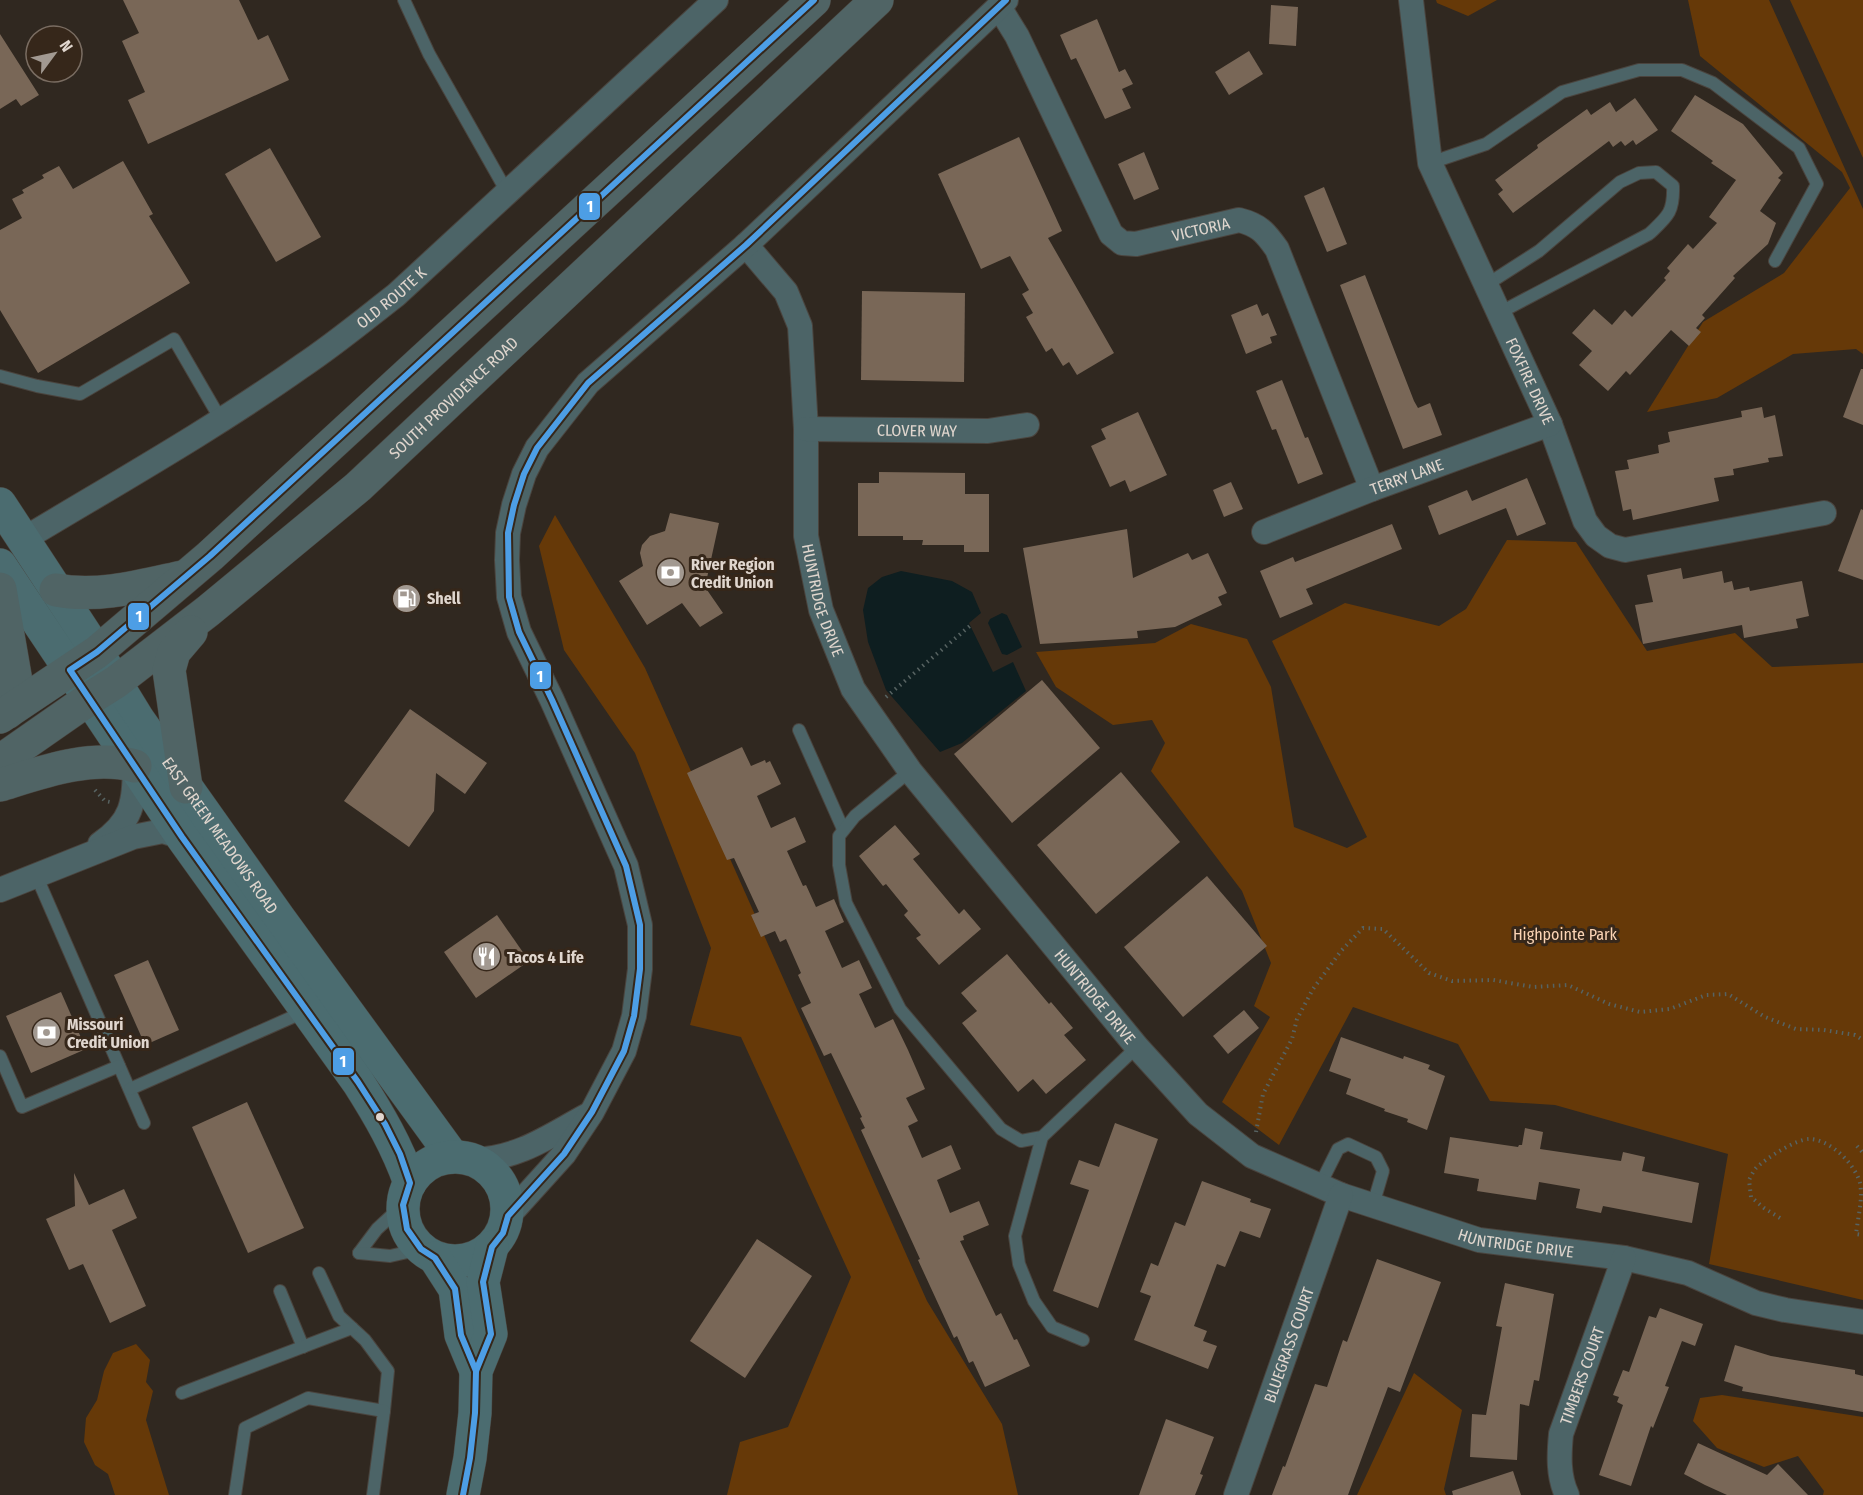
<svg xmlns="http://www.w3.org/2000/svg" width="1863" height="1495" viewBox="0 0 1863 1495" font-family="'Fira Sans Condensed',sans-serif">
	<style>
		.green { fill: #663908 }
		.water { fill: #0e1e20 }
		.building { fill: #796757 }
		.lines { fill: none; stroke-linecap: round; stroke-linejoin: round }
		.lane-casing { stroke: #4a443e; stroke-width: 14 }
		.street-casing { stroke: #4a443e; stroke-width: 26 }
		.secondary-casing { stroke: #4a443e; stroke-width: 34 }
		.primary-casing { stroke: #4a443e; stroke-width: 34 }
		.path { stroke: #576362; stroke-width: 4; stroke-dasharray: 1.5 4.5; stroke-linecap: butt }
		.lane { stroke: #4c6467; stroke-width: 12 }
		.street { stroke: #4c6467; stroke-width: 24 }
		.secondary { stroke: #4b6c70; stroke-width: 33 }
		.primary { stroke: #506465; stroke-width: 33 }
		.bus-1-casing { stroke: #36271a; stroke-width: 10 }
		.bus-1 { stroke: #4d9ee5; stroke-width: 6 }
		.bus-dot { fill: #e0d6ce; stroke: #36271a; stroke-width: 2 }
		.labels { text-anchor: middle; dominant-baseline: central; stroke-width: 6; stroke-linejoin: round; paint-order: stroke }
		.street-label { font-size: 16px; fill: #e0d6ce; stroke: #36271a }
		.poi-label { font-size: 16px; font-weight: bold; fill: #e0d6ce; stroke: #36271a; text-anchor: start }
		.park-label { font-size: 16px; fill: #fbd4b5; stroke: #36271a }
		.line-badge { stroke: #36271a; stroke-width: 2 }
		.badge-label { font-size: 16px; text-anchor: middle; font-weight: bold; fill: #fff }
	</style>
	<rect width="100%" height="100%" fill="#302820"/>
	<g class="green">
		<path d="M1436,0H1497L1468,16L1437,3Z"/>
		<path d="M1688,0H1769L1863,209V354L1856,349L1793,354L1717,398L1647,412L1703,322L1784,273L1850,188L1842,172L1700,56Z"/>
		<path d="M1790,0H1863V158Z"/>
		<path d="M555,515L645,668L927,1301L1002,1424L1018,1495H727L740,1442L788,1427L851,1277L741,1037L690,1025L711,948L635,753L564,650L539,546Z"/>
		<path d="M1507,540L1576,542L1647,651L1735,633L1772,667L1863,663V1300L1709,1264L1728,1154L1555,1105L1490,1101L1458,1044L1353,1007L1279,1145L1222,1102L1270,1017L1254,1006L1271,963L1242,891L1151,771L1165,743L1152,720L1113,725L1056,687L1036,652L1155,643L1191,624L1247,639L1271,687L1294,827L1347,848L1367,837L1272,641L1345,603L1439,626L1466,609Z"/>
		<path d="M136,1344L150,1360L146,1382L153,1391L146,1420L169,1495H115L108,1474L95,1465L84,1442L86,1418L97,1400L104,1371L113,1353Z"/>
		<path d="M1414,1373L1462,1410L1444,1489L1446,1495H1357Z"/>
		<path d="M1722,1395L1863,1417V1495H1823L1824,1491L1798,1456L1764,1467L1717,1448L1693,1421L1700,1398Z"/>
	</g>
	<g class="water">
		<path d="M901,571L952,581L972,592L981,613L969,623L993,672L1013,662L1026,691L962,743L940,752L886,690L868,642L863,610L868,588L882,577Z"/>
		<path d="M1002,613L1007,615L1022,647L1007,655L1002,654L988,623L990,619Z"/>
	</g>
	<g class="building">
		<path d="M123,0H239L258,40L268,35L289,80L148,144L128,100L145,92L122,41L139,33Z"/>
		<path d="M1271,5L1298,7L1296,46L1269,44Z"/>
		<path d="M1097,19L1119,72L1125,69L1133,84L1122,89L1131,108L1105,119L1076,58L1071,60L1060,35Z"/>
		<path d="M0,34L39,95L21,106L16,99L0,109Z"/>
		<path d="M1249,51L1263,74L1229,95L1215,72Z"/>
		<path d="M1695,95L1743,124L1783,173L1778,178L1781,180L1760,211L1776,223L1768,244L1733,276L1735,278L1702,315L1705,318L1696,328L1701,332L1689,346L1671,330L1630,375L1626,371L1608,391L1579,365L1592,351L1572,333L1594,309L1612,325L1625,310L1632,317L1666,280L1664,278L1670,271L1667,268L1688,244L1693,249L1717,223L1709,217L1736,180L1711,163L1713,161L1671,131Z"/>
		<path d="M1635,98L1658,130L1636,145L1633,140L1625,146L1621,141L1613,147L1609,141L1513,213L1498,194L1503,190L1495,180L1538,148L1537,145L1587,109L1591,115L1610,102L1616,112Z"/>
		<path d="M1019,137L1062,231L1048,238L1114,353L1077,375L1069,362L1063,366L1052,348L1046,352L1026,317L1033,313L1022,294L1029,290L1010,256L981,269L938,174Z"/>
		<path d="M270,148L321,237L276,262L225,174Z"/>
		<path d="M1144,152L1159,189L1134,200L1118,164Z"/>
		<path d="M123,161L153,214L149,216L190,283L38,373L0,310V230L22,218L12,199L24,193L22,190L44,178L42,175L59,166L73,189Z"/>
		<path d="M1324,187L1347,244L1327,252L1304,196Z"/>
		<path d="M1365,275L1414,401L1418,408L1430,403L1442,435L1403,449L1340,285Z"/>
		<path d="M862,291L965,293L964,382L861,380Z"/>
		<path d="M1257,304L1262,316L1268,313L1277,335L1270,337L1272,343L1246,354L1231,315Z"/>
		<path d="M1861,369H1863V425L1843,417Z"/>
		<path d="M1282,380L1305,438L1308,437L1323,474L1298,484L1276,429L1272,430L1256,391Z"/>
		<path d="M1762,407L1764,418L1775,415L1783,456L1768,458L1769,462L1733,469L1734,475L1714,478L1719,501L1633,520L1631,509L1623,511L1615,471L1629,469L1627,460L1659,453L1658,445L1670,442L1668,432L1742,417L1741,411Z"/>
		<path d="M1138,412L1167,475L1130,492L1125,480L1110,487L1091,446L1106,439L1101,429Z"/>
		<path d="M879,472L965,473V494H989V552H964V545H922L923,540H903V536H858V483H879Z"/>
		<path d="M1527,478L1546,524L1517,536L1506,508L1439,535L1428,506L1467,490L1472,501Z"/>
		<path d="M1231,482L1243,509L1224,517L1213,490Z"/>
		<path d="M1861,509L1863,510V580L1838,571Z"/>
		<path d="M670,513L719,523L705,587L723,613L700,627L682,603L647,625L619,581L643,566L640,553L642,545L650,536L665,531Z"/>
		<path d="M1392,524L1402,549L1306,589L1313,604L1280,618L1260,571L1293,557L1295,562Z"/>
		<path d="M1127,529L1133,578L1188,553L1192,560L1208,553L1227,593L1218,597L1222,605L1175,627L1137,631L1138,638L1040,644L1023,548Z"/>
		<path d="M1681,568L1683,579L1722,571L1724,583L1732,581L1734,590L1749,587L1750,591L1802,581L1809,616L1796,619L1798,628L1744,638L1742,625L1643,644L1635,605L1653,602L1647,575Z"/>
		<path d="M1042,680L1100,748L1012,823L954,754Z"/>
		<path d="M410,709L487,763L465,794L436,773L434,811L409,847L344,801Z"/>
		<path d="M742,747L751,766L765,760L766,763L770,761L781,784L757,796L771,828L795,817L806,842L787,851L803,886L806,885L816,907L834,899L844,922L825,931L842,968L859,960L872,988L859,994L875,1028L893,1019L908,1050L925,1089L906,1098L918,1121L908,1126L922,1158L951,1145L961,1169L937,1180L950,1213L979,1201L989,1225L963,1236L964,1240L960,1241L996,1316L1001,1313L1014,1340L1017,1339L1030,1366L985,1387L973,1361L969,1363L957,1336L954,1338L918,1260L920,1259L861,1130L865,1128L860,1118L862,1117L831,1053L824,1056L801,1008L811,1003L798,975L801,973L786,939L780,942L775,931L761,937L751,915L759,912L734,858L727,860L687,773Z"/>
		<path d="M1121,772L1180,842L1096,914L1037,845Z"/>
		<path d="M895,825L920,854L913,859L959,914L964,909L981,929L939,965L916,938L921,935L904,915L908,911L886,884L883,886L859,856Z"/>
		<path d="M1207,876L1267,946L1183,1017L1124,947Z"/>
		<path d="M497,915L529,961L476,998L444,952Z"/>
		<path d="M1007,954L1049,1004L1051,1002L1073,1028L1064,1035L1086,1060L1046,1094L1033,1079L1018,1092L962,1023L977,1011L961,993Z"/>
		<path d="M148,960L179,1030L145,1045L114,975Z"/>
		<path d="M61,992L86,1049L31,1073L6,1016Z"/>
		<path d="M1244,1010L1259,1028L1228,1054L1213,1036Z"/>
		<path d="M1341,1037L1403,1059L1404,1056L1430,1065L1428,1069L1445,1076L1427,1130L1407,1122L1408,1119L1384,1111L1385,1109L1346,1094L1351,1079L1329,1071Z"/>
		<path d="M247,1102L304,1228L248,1253L192,1127Z"/>
		<path d="M1115,1123L1158,1139L1098,1308L1053,1291L1089,1190L1070,1184L1079,1160L1099,1167Z"/>
		<path d="M1525,1128L1543,1132L1540,1149L1621,1161L1623,1152L1645,1157L1642,1171L1699,1183L1692,1223L1603,1206L1601,1213L1576,1208L1580,1189L1539,1182L1536,1200L1477,1191L1479,1179L1444,1173L1450,1137L1518,1147L1519,1145H1522Z"/>
		<path d="M74,1173L89,1205L124,1189L137,1218L112,1230L146,1306L110,1323L83,1264L69,1270L46,1219L75,1206Z"/>
		<path d="M1202,1181L1251,1199L1250,1202L1271,1209L1260,1238L1240,1231L1225,1267L1217,1264L1194,1326L1207,1331L1203,1341L1217,1346L1208,1369L1134,1340L1151,1296L1140,1292L1151,1263L1158,1266L1175,1222L1185,1226Z"/>
		<path d="M757,1239L812,1276L745,1378L690,1341Z"/>
		<path d="M1377,1259L1441,1282L1400,1392L1388,1387L1348,1495H1272L1283,1466L1285,1467L1315,1384L1327,1387L1343,1340L1347,1342Z"/>
		<path d="M1505,1283L1554,1294L1539,1381L1534,1380L1529,1406L1520,1404L1517,1460L1470,1457L1472,1414L1486,1415L1502,1327L1496,1326Z"/>
		<path d="M1660,1308L1703,1324L1695,1346L1682,1341L1665,1386L1669,1387L1653,1428L1651,1426L1631,1486L1599,1475L1623,1405L1617,1402L1619,1397L1613,1395L1623,1370L1629,1372L1649,1316L1656,1318Z"/>
		<path d="M1735,1345L1771,1356L1855,1370V1374L1863,1376V1412L1742,1391L1743,1387L1724,1381Z"/>
		<path d="M1166,1419L1214,1437L1200,1474L1203,1475L1195,1495H1139Z"/>
		<path d="M1698,1443L1767,1475L1778,1464L1808,1495H1727L1705,1485L1684,1474Z"/>
		<path d="M1513,1471L1521,1495H1453L1452,1491Z"/>
	</g>
	<g class="lines">
		<defs>
			<g id="lane">
				<path d="M404,0L429,54L507,192"/>
				<path d="M1430,163L1486,144L1562,92L1639,70H1682L1713,83L1799,148L1817,184L1775,261"/>
				<path d="M1486,285L1539,251L1620,182L1639,173L1656,172L1673,186C1674,213 1667,217 1649,234L1499,313"/>
				<path d="M0,376L37,386L80,394L174,339L221,420"/>
				<path d="M799,730L843,829"/>
				<path d="M910,771L855,816L839,836V865L846,903L900,1009L1001,1129L1021,1141L1042,1137L1137,1047"/>
				<path d="M36,875L144,1123"/>
				<path d="M0,1056L22,1107L119,1066"/>
				<path d="M130,1089L306,1011"/>
				<path d="M1042,1137L1015,1236L1019,1264L1034,1301L1052,1327L1083,1340"/>
				<path d="M1320,1185L1338,1149L1348,1144L1376,1157L1383,1171L1373,1205"/>
				<path d="M359,1253L377,1229L403,1205"/>
				<path d="M359,1253L390,1256L421,1249"/>
				<path d="M319,1273L339,1316L365,1340L388,1371L384,1411"/>
				<path d="M280,1291L303,1347"/>
				<path d="M182,1393L352,1328"/>
				<path d="M235,1495L245,1428L308,1398L384,1411L373,1495"/>
			</g>
			<g id="street">
				<path id="s1" d="M1411,0L1430,163L1550,424L1585,521L1596,536L1610,546L1625,550L1824,513"/>
				<path id="s2" d="M999,7L1017,36L1111,234L1122,243L1136,244L1239,220C1259,225 1265,232 1277,249L1372,489"/>
				<path id="s3" d="M746,245L786,292L800,326L806,429V536L821,610L853,689L910,771L1137,1047L1198,1114L1252,1156L1341,1195L1479,1240L1624,1258L1688,1273L1756,1303L1785,1310L1863,1322"/>
				<path id="s4" d="M806,429L988,431L1027,425"/>
				<path id="s5" d="M1264,532L1372,489L1550,424"/>
				<path id="s6" d="M24,539C117,483 213,429 302,366C335,344 365,319 396,295L716,0"/>
				<path d="M100,844C133,821 134,803 135,766"/>
				<path d="M0,890L133,837L163,831L182,837"/>
				<path d="M474,1160C520,1158 549,1136 588,1115"/>
				<path d="M508,1216L564,1154L592,1112L624,1051L634,1016L640,969V925L626,866L552,700L519,632L509,597L507,560L508,533L514,505L524,474L537,448L588,383L746,245L1006,0"/>
				<path id="s7" d="M1236,1495L1341,1195"/>
				<path id="s8" d="M1567,1495C1558,1476 1559,1455 1561,1434L1624,1258"/>
			</g>
			<g id="secondary">
				<path id="s9" d="M0,504L97,652L138,719L279,918L453,1157"/>
				<path d="M0,565L182,837L358,1082C379,1115 397,1146 410,1183"/>
				<circle cx="455" cy="1209" r="52"/>
				<path d="M435,1258L455,1289L461,1335L476,1371"/>
				<path d="M463,1495L470,1458L475,1413L476,1371L491,1334L483,1282L492,1247"/>
			</g>
			<g id="primary">
				<path d="M0,589L17,687L8,712"/>
				<path d="M56,590C98,598 141,586 182,577"/>
				<path d="M0,717L97,652L210,556L814,0"/>
				<path id="s10" d="M0,761L89,699L116,682L208,611L358,487L877,0"/>
				<path d="M0,785C42,772 91,754 135,766"/>
				<path d="M186,787L169,670L174,652L191,632"/>
			</g>
		</defs>
		<use href="#lane" class="lane-casing"/>
		<use href="#street" class="street-casing"/>
		<use href="#secondary" class="secondary-casing"/>
		<use href="#primary" class="primary-casing"/>
		<g class="path">
			<path d="M886,697L971,625"/>
			<path d="M95,790L105,801L110,802"/>
			<path d="M1256,1132L1263,1094L1292,1039L1297,1019L1313,989L1341,951L1363,928L1383,929L1429,973L1452,981L1493,980L1533,987L1568,985L1609,1004L1640,1012L1670,1009L1706,995L1728,994L1765,1017L1796,1029L1824,1030L1855,1035L1863,1040"/>
			<path d="M1857,1146L1863,1153"/>
			<path d="M1780,1218L1764,1208L1751,1197L1749,1180C1751,1176 1753,1172 1756,1168C1765,1159 1796,1139 1809,1139C1830,1139 1855,1164 1860,1183C1863,1199 1858,1217 1856,1234L1863,1235"/>
		</g>
		<use href="#lane" class="lane"/>
		<use href="#street" class="street"/>
		<use href="#secondary" class="secondary"/>
		<use href="#primary" class="primary"/>
		<defs>
			<g id="bus-1">
				<path d="M476,1371L461,1335L455,1289L435,1258L421,1249L407,1229L403,1205L410,1183L400,1154L385,1124L358,1082L182,837L70,670L97,652L210,556L814,0"/>
				<path d="M463,1495L470,1458L475,1413L476,1371L491,1334L483,1282L492,1247L503,1233L508,1216L564,1154L592,1112L624,1051L634,1016L640,969V925L626,866L552,700L519,632L509,597L508,533L514,505L524,474L537,448L588,383L746,245L1006,0"/>
			</g>
		</defs>
		<use href="#bus-1" class="bus-1-casing"/>
		<use href="#bus-1" class="bus-1"/>
	</g>
	<defs>
		<symbol id="bank-disc" viewBox="-11 -11 22 22"><circle r="9.5" fill="#a29991" stroke="#36271a"/><path d="M-6-4H6V4H-6ZM0-2.3a2.3 2.3 0 1 0 0 4.6a2.3 2.3 0 1 0 0-4.6Z" fill="#fff"/></symbol>
		<symbol id="fuel-disc" viewBox="-11 -11 22 22"><circle r="9.5" fill="#a29991" stroke="#36271a"/><path d="M-5.5-6h7V0h2V4h1.3V-2.5L3-4.5l.8-.8L6-3V5H2.5V1h-1V6h-7ZM-4.2-4.7v3.2H.2V-4.7Z" fill="#fff"/></symbol>
		<symbol id="restaurant-disc" viewBox="-11 -11 22 22"><circle r="9.5" fill="#a29991" stroke="#36271a"/><path d="M-5-6h1v4h1v-4h1v4h1v-4h1v5L-1.5 .5V6h-2V.5L-5-1ZM5-6V6H3V1.5H1.5Q1.5-4 5-6Z" fill="#fff"/></symbol>
	</defs>
	<g fill-rule="evenodd">
		<use href="#bank-disc" x="654" y="556" width="33" height="33"/>
		<use href="#fuel-disc" x="390" y="582" width="33" height="33"/>
		<use href="#restaurant-disc" x="470" y="940" width="33" height="33"/>
		<use href="#bank-disc" x="30" y="1016" width="33" height="33"/>
	</g>
	<circle class="bus-dot" cx="380" cy="1117" r="5"/>
	<g class="labels">
		<g class="street-label">
			<text stroke="none"><textPath href="#s2" startOffset="348">VICTORIA</textPath></text>
			<text stroke="none"><textPath href="#s6" startOffset="440">OLD ROUTE K</textPath></text>
			<text stroke="none"><textPath href="#s1" startOffset="404">FOXFIRE DRIVE</textPath></text>
			<text stroke="none"><textPath href="#s10" startOffset="582">SOUTH PROVIDENCE ROAD</textPath></text>
			<text stroke="none"><textPath href="#s4" startOffset="111">CLOVER WAY</textPath></text>
			<text stroke="none"><textPath href="#s5" startOffset="153">TERRY LANE</textPath></text>
			<text stroke="none"><textPath href="#s3" startOffset="375">HUNTRIDGE DRIVE</textPath></text>
			<text stroke="none"><textPath href="#s9" startOffset="398">EAST GREEN MEADOWS ROAD</textPath></text>
			<text stroke="none"><textPath href="#s3" startOffset="861">HUNTRIDGE DRIVE</textPath></text>
			<text stroke="none"><textPath href="#s3" startOffset="1365">HUNTRIDGE DRIVE</textPath></text>
			<text stroke="none"><textPath href="#s7" startOffset="159">BLUEGRASS COURT</textPath></text>
			<text stroke="none"><textPath href="#s8" startOffset="124">TIMBERS COURT</textPath></text>
		</g>
		<g class="poi-label">
			<text x="691" y="564">River Region<tspan x="691" dy="18">Credit Union</tspan></text>
			<text x="427" y="598">Shell</text>
			<text x="507" y="957">Tacos 4 Life</text>
			<text x="67" y="1024">Missouri<tspan x="67" dy="18">Credit Union</tspan></text>
		</g>
		<g class="park-label">
			<text x="1565" y="934">Highpointe Park</text>
		</g>
	</g>
	<g class="line-badge">
		<rect x="578" y="192" width="23" height="29" rx="6" fill="#4d9ee5"/>
		<rect x="127" y="602" width="23" height="29" rx="6" fill="#4d9ee5"/>
		<rect x="529" y="661" width="23" height="29" rx="6" fill="#4d9ee5"/>
		<rect x="332" y="1047" width="23" height="29" rx="6" fill="#4d9ee5"/>
	</g>
	<g class="badge-label">
		<text x="590" y="212">1</text>
		<text x="139" y="622">1</text>
		<text x="540" y="682">1</text>
		<text x="343" y="1067">1</text>
	</g>
	<g transform="translate(54 54) rotate(57)"><circle r="28" fill="#36271a" stroke="#7a6d62" stroke-width="1.5"/>
	<path d="M0-4.5L10 22L0 15L-10 22Z" fill="#a29991"/>
	<text y="-9" font-size="16" font-weight="bold" text-anchor="middle" fill="#e0d6ce">N</text>
	</g>
</svg>
